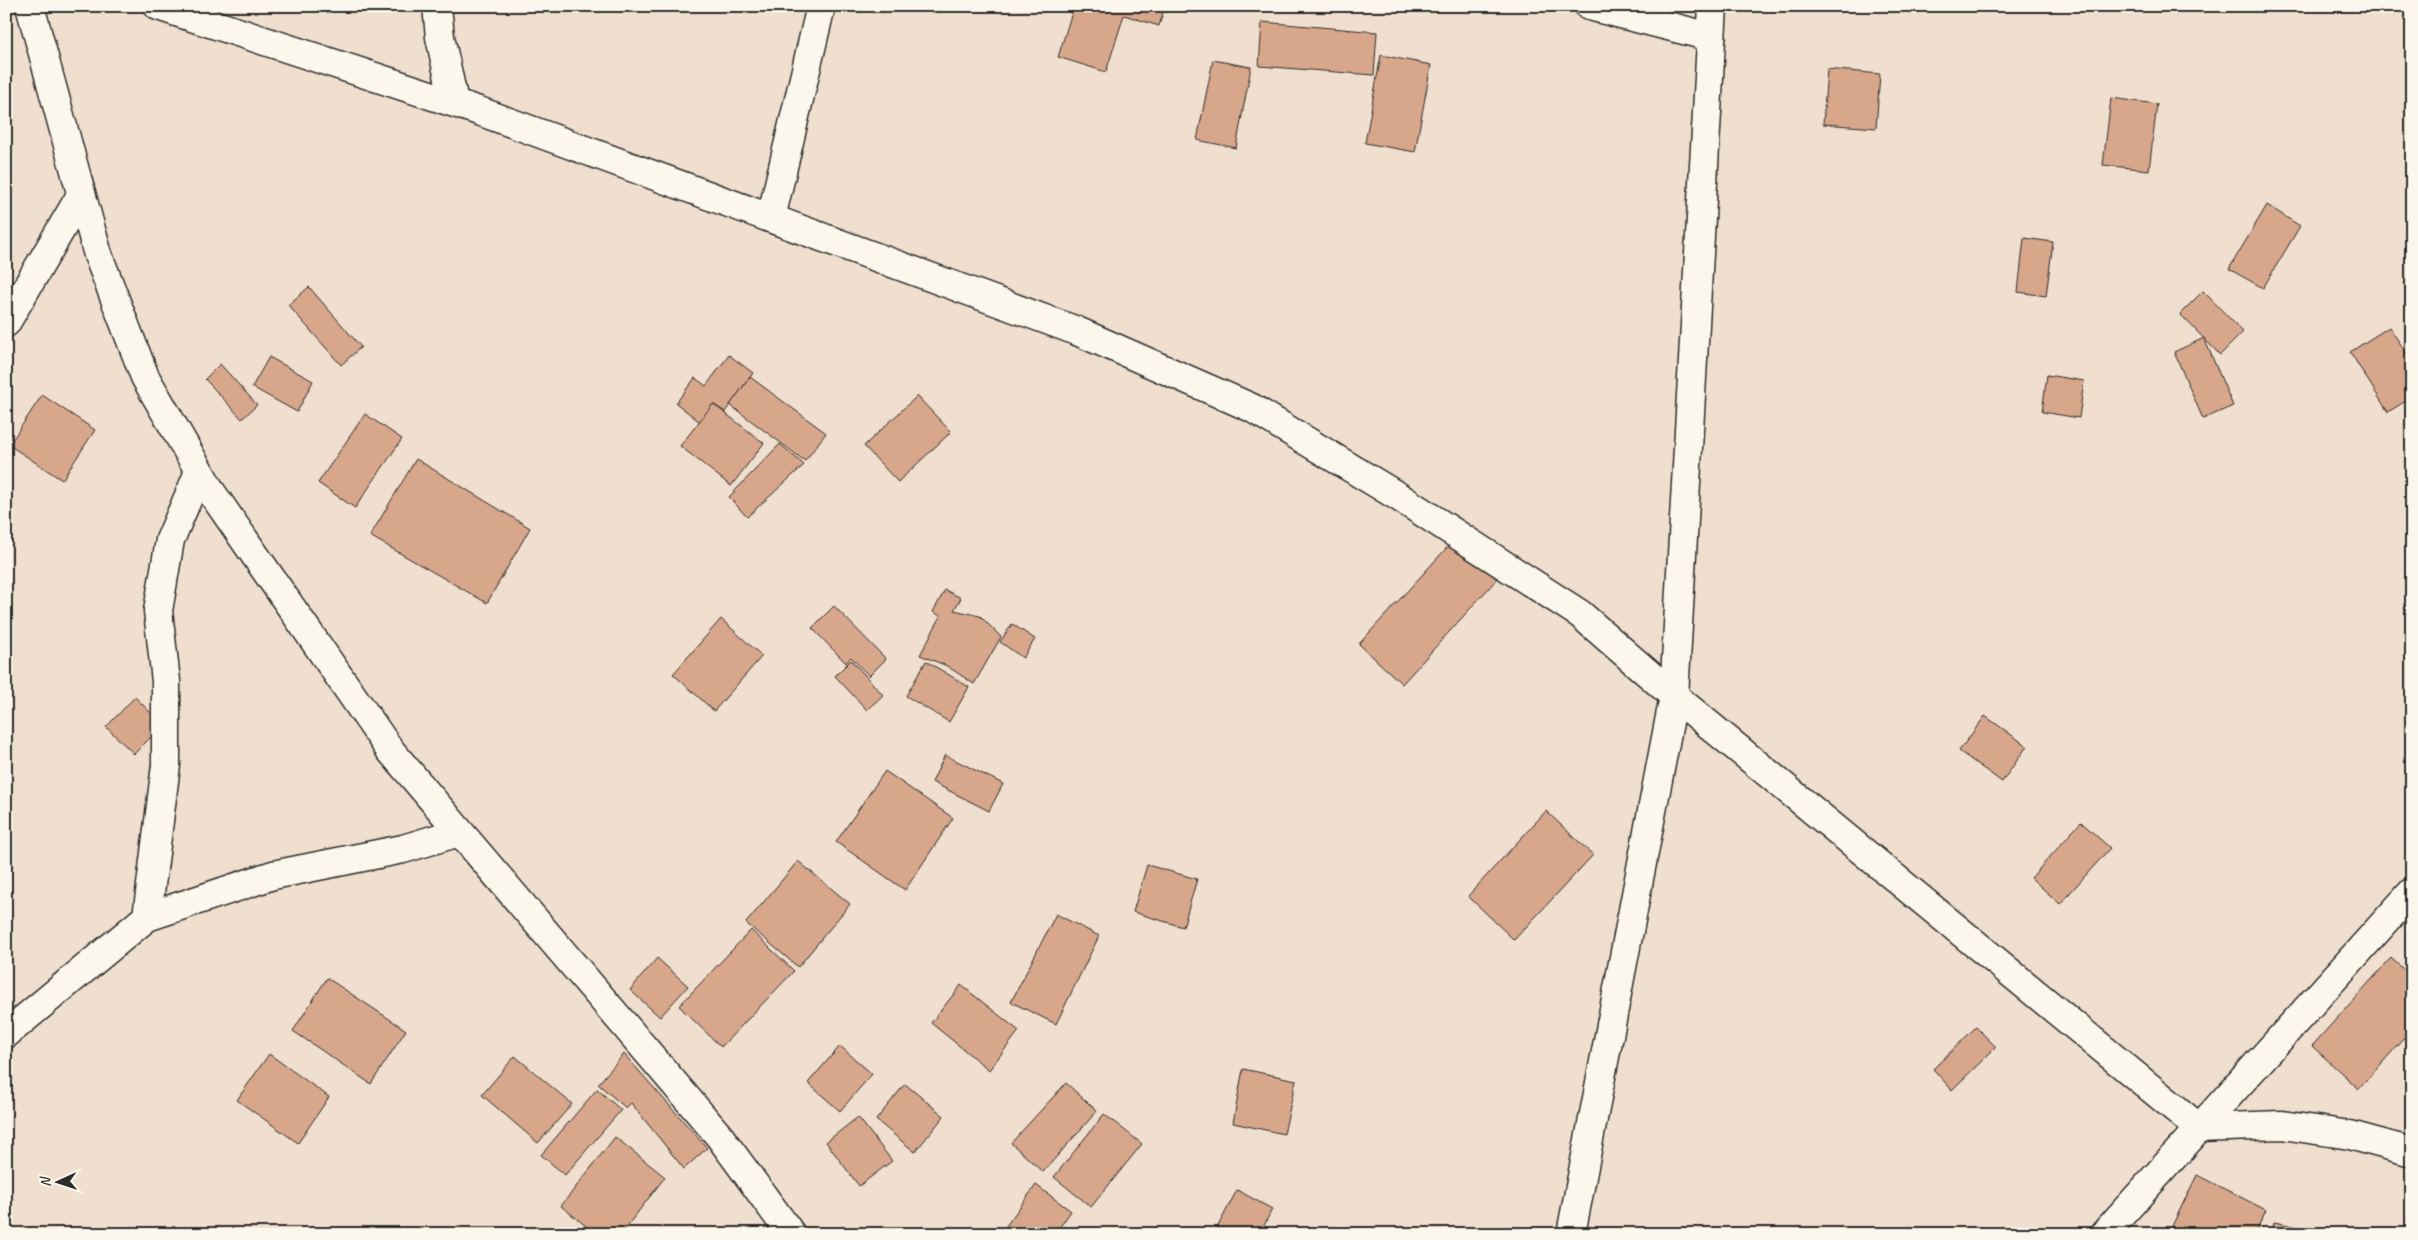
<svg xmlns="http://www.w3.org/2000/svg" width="2418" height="1240" viewBox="0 0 2418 1240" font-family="Caveat,sans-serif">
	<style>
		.building { fill: #d8a78b; stroke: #2b2b2b }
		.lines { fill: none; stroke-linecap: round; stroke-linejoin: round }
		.street-casing { stroke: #2b2b2b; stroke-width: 31 }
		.secondary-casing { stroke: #2b2b2b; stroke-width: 31 }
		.street { stroke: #fbf7ec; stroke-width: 28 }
		.secondary { stroke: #fbf7ec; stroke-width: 28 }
	</style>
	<rect width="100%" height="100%" fill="#f0dfcf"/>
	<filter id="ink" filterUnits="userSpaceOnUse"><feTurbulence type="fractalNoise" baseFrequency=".02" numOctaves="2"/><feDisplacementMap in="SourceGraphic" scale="10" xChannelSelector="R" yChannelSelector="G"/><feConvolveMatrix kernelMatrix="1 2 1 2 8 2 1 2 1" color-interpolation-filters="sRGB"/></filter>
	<g filter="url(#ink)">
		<g class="building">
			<path d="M1074,6H1165L1159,26L1124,15L1106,72L1058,57Z"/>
			<path d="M1262,22L1377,32L1374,75L1259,66Z"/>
			<path d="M1381,55L1431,65L1415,152L1365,143Z"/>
			<path d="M1213,60L1251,67L1236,148L1197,140Z"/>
			<path d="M1827,69L1880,74L1876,128L1823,124Z"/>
			<path d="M2111,98L2157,104L2149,170L2103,165Z"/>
			<path d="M2267,205L2300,226L2263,288L2229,269Z"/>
			<path d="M2024,238L2053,242L2046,296L2018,292Z"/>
			<path d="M309,287L361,347L341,365L288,305Z"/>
			<path d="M2203,291L2243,332L2220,355L2180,314Z"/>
			<path d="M2389,327L2412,361V397L2388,412L2350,352Z"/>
			<path d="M2204,338L2233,406L2203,419L2174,352Z"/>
			<path d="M729,355L753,373L725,412L713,404L700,422L676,403L695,378L706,386Z"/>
			<path d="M269,357L313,381L297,412L252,387Z"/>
			<path d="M220,364L257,405L242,419L205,379Z"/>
			<path d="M2047,375L2084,381L2079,418L2042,412Z"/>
			<path d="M750,377L826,433L805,461L730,405Z"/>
			<path d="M42,395L95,430L62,480L9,445Z"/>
			<path d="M917,396L951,432L898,482L864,446Z"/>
			<path d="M713,404L764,443L731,486L680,446Z"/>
			<path d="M365,414L402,439L355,508L318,483Z"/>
			<path d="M780,444L804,465L747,517L729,497Z"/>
			<path d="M416,459L530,528L487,603L370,536Z"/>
			<path d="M1454,540L1497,579L1402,684L1359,644Z"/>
			<path d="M945,590L961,598L954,610L980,616L1001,637L974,684L947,666L920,655L941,616L933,612Z"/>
			<path d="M834,606L886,659L869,676L851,657L846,663L812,628Z"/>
			<path d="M721,619L762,656L714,711L673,674Z"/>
			<path d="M1012,624L1035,639L1023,658L1000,642Z"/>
			<path d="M851,660L883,695L867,710L835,676Z"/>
			<path d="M926,661L969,687L949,722L906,696Z"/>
			<path d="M135,697L163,725L134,754L106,727Z"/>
			<path d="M1985,716L2027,746L2002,782L1959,751Z"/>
			<path d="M945,755L1003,784L989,811L932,782Z"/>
			<path d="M885,771L953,818L905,890L836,842Z"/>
			<path d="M1546,811L1593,855L1514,940L1468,896Z"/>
			<path d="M2081,822L2110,848L2060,904L2031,878Z"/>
			<path d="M798,861L850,904L798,967L746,923Z"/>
			<path d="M1147,865L1197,879L1183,927L1133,912Z"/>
			<path d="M1056,914L1099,936L1056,1024L1011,1002Z"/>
			<path d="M751,930L794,971L721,1047L679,1006Z"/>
			<path d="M657,958L688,986L660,1017L630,990Z"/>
			<path d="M2391,958L2412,977V1029L2359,1089L2312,1046Z"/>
			<path d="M327,978L406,1030L371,1084L293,1031Z"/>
			<path d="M961,985L1019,1031L989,1070L931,1023Z"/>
			<path d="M1976,1027L1996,1047L1952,1090L1933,1069Z"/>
			<path d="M840,1046L872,1074L840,1111L808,1083Z"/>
			<path d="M269,1054L329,1097L298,1143L237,1100Z"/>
			<path d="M624,1054L707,1148L684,1169L631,1103L626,1108L598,1084Z"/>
			<path d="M515,1056L572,1104L538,1143L482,1095Z"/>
			<path d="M1243,1069L1296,1080L1284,1134L1233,1123Z"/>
			<path d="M1066,1083L1097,1111L1043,1172L1011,1143Z"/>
			<path d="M905,1084L944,1116L915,1152L876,1120Z"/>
			<path d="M597,1089L621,1110L565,1175L541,1155Z"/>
			<path d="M1104,1114L1142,1144L1091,1207L1054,1177Z"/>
			<path d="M858,1117L892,1161L859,1186L826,1142Z"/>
			<path d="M615,1137L665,1177L621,1234H596L561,1206Z"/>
			<path d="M2197,1175L2266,1210L2255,1234H2184L2171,1228Z"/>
			<path d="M1036,1185L1071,1211L1055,1234H1000Z"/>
			<path d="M1237,1190L1272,1209L1260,1234H1214Z"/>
			<path d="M2274,1222L2334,1234H2272Z"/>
		</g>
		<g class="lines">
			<defs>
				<g id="street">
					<path d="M30,6L98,255L145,377L212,493L390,750L720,1137L791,1234"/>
					<path d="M158,6L479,111L1077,331L1252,408L1399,497L1580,614L1674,696L2199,1128L2282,1125L2350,1135L2412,1152"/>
					<path d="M437,6L440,37L454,102"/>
					<path d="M1589,6L1711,37"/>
					<path d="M771,218L821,6"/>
					<path d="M6,323L81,195"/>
					<path d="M147,917L166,765V681L158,611L170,540L199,472"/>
					<path d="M6,1034L147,917L273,875L403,849L459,832"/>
					<path d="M1571,1234L1674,696L1713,6"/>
				</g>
				<path id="secondary" d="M2104,1234L2412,892"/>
			</defs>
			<use href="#street" class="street-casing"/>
			<use href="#secondary" class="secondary-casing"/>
			<use href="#street" class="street"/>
			<use href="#secondary" class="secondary"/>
		</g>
	</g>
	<rect width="2418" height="1240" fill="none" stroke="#fbf7ec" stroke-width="25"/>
	<rect x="12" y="12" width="2393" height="1215" fill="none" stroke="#2b2b2b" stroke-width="2" filter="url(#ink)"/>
	<g transform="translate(58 1182) rotate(267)" stroke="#fbf7ec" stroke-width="4" paint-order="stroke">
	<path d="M0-4L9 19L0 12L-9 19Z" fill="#2b2b2b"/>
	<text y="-8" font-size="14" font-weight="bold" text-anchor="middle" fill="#2b2b2b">N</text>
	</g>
</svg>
